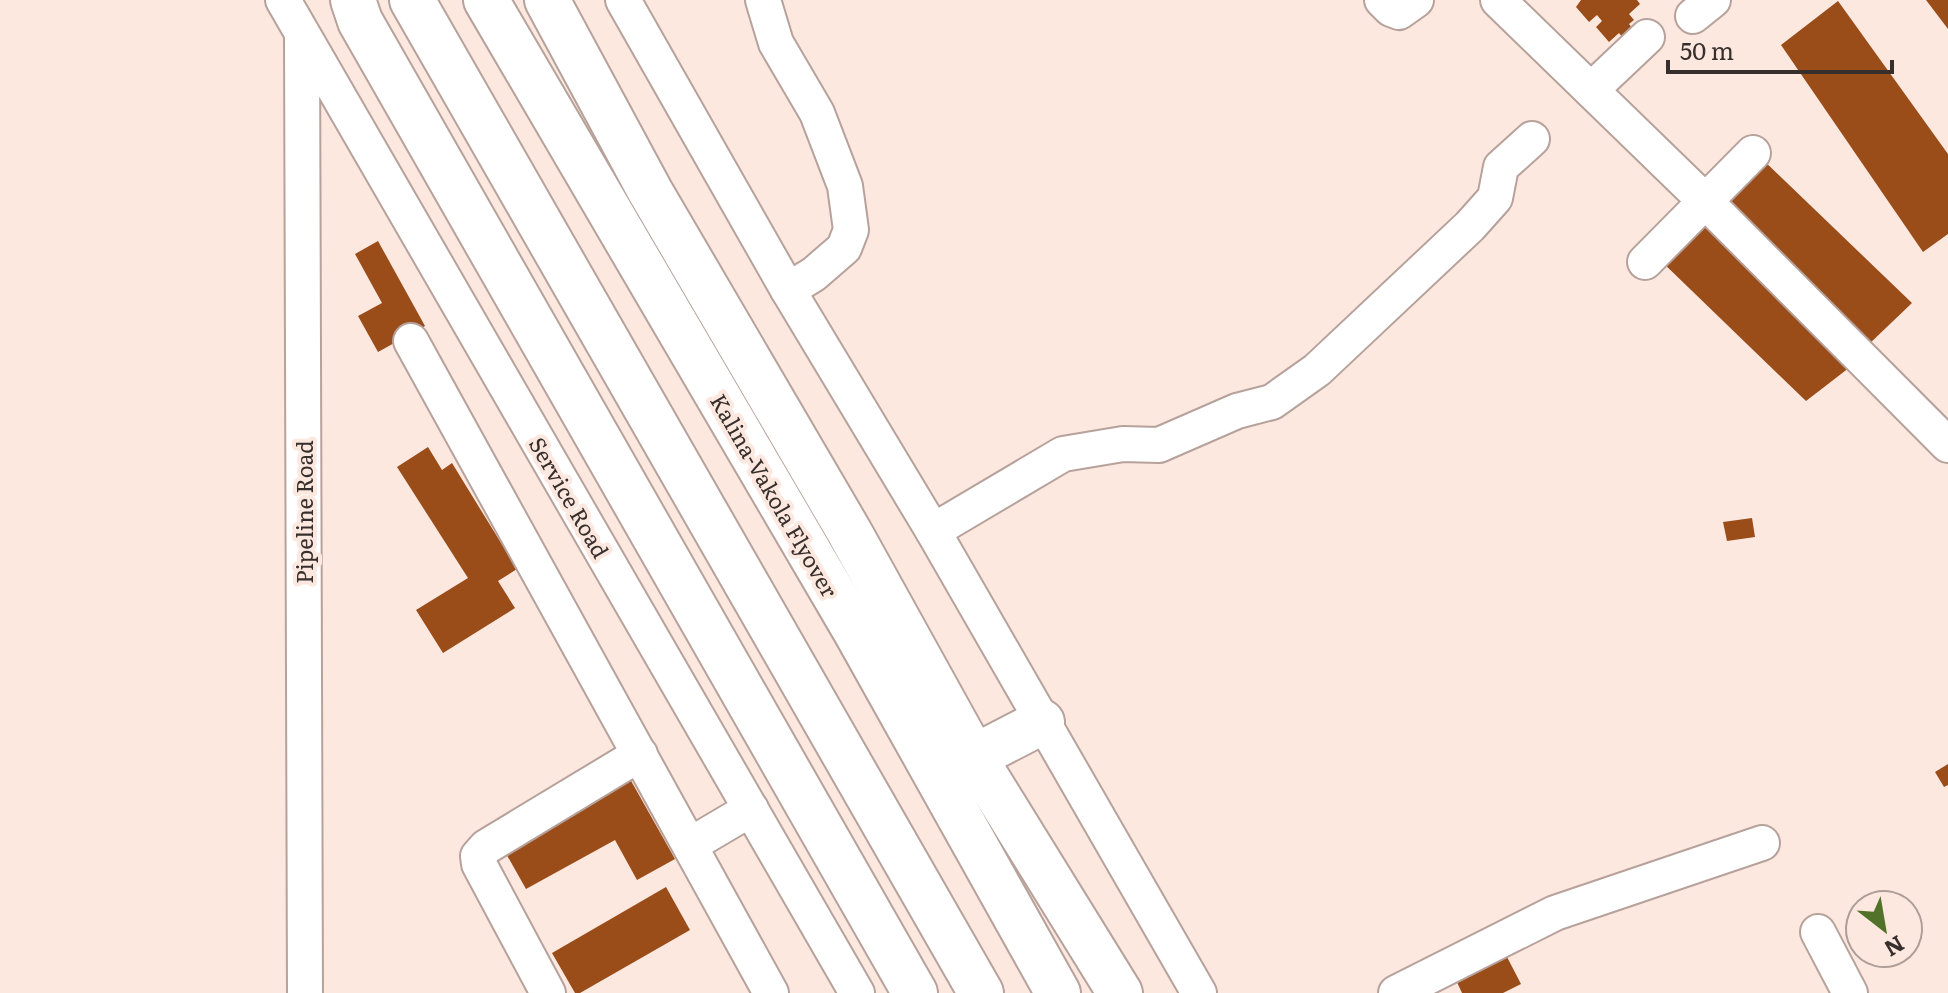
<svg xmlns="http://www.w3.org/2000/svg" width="1948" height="993" viewBox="0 0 1948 993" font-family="Literata,serif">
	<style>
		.building { fill: #9a4c19 }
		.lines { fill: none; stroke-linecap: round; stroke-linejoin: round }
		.minor-casing { stroke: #b6a29b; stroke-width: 38 }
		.highway-casing { stroke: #b6a29b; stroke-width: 48 }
		.minor { stroke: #fff; stroke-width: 34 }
		.highway { stroke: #fff; stroke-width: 44 }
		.labels { text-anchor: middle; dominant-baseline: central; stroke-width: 8; stroke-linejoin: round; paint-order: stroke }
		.street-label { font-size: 22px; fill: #372f2c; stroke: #fde8e0 }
	</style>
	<rect width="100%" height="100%" fill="#fde8e0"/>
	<g class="building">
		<path d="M1581,0H1637L1640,4L1629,14L1634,20L1629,24L1633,29L1623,38L1619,33L1609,42L1596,27L1602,21L1597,15L1589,22L1576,7Z"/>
		<path d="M1926,0H1948V29Z"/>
		<path d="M1838,1L1948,154V234L1923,252L1781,45Z"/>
		<path d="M1759,156L1912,303L1867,346L1715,201Z"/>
		<path d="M1701,218L1854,364L1806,401L1659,259Z"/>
		<path d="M378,241L425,326L378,352L358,316L382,303L355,254Z"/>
		<path d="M428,447L442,470L452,463L517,569L498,581L515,608L443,653L416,610L468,578L397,467Z"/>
		<path d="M1752,518L1755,537L1727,541L1723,522Z"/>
		<path d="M1948,764V785L1944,787L1935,772Z"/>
		<path d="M630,779L675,859L637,880L615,840L526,889L504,850Z"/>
		<path d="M666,887L690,930L580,993H575L552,953Z"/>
		<path d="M1506,955L1521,984L1503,993H1462L1456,980Z"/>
	</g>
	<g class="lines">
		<defs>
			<g id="minor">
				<path d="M283,0L857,993"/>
				<path d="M623,0L788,290L933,531L1199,993"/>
				<path d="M763,0L776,43L817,113L845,186L851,230L844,248L814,274L788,290"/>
				<path d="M1382,0L1391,9L1399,12L1416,0"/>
				<path d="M1498,0L1705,201L1948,445"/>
				<path d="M1693,16L1713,0"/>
				<path d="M302,36L305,993"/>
				<path d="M1591,90L1647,37"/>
				<path d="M1645,262L1753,153"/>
				<path d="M411,341L771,993"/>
				<path d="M933,531L1063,454L1123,444L1159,445L1237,411L1272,402L1317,370L1470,226L1495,198L1501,167L1532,139"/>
				<path d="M690,845L751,809"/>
				<path d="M1818,932L1850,993"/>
				<path d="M548,993L479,864L478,856L486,847L640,754"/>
				<path d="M1396,993L1555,913L1762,843"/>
			</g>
			<g id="highway">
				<path d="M353,0L360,21L915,993"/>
				<path d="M412,0L981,993"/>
				<path d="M486,0L856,632L1058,993"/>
				<path d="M547,0L650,191L850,533L974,757L1120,993"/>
				<path d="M974,757L1042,722"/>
			</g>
		</defs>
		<use href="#minor" class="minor-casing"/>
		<use href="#highway" class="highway-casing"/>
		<use href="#minor" class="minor"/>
		<use href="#highway" class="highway"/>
	</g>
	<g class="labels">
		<g class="street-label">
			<text transform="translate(775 495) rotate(60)">Kalina-Vakola Flyover</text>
			<text transform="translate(570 497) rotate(60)">Service Road</text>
			<text transform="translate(303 512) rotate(-90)">Pipeline Road</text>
		</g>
	</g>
	<g transform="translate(1884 929) rotate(149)"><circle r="38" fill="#fde8e0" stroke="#ae9e98" stroke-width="2"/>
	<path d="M0-6L14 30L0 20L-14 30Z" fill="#527229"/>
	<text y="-12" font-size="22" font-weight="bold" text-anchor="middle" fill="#372f2c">N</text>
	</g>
	<path d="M1668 60v12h224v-12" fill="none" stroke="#372f2c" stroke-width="4"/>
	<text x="1680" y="60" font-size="24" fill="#372f2c" stroke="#fde8e0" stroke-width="6" paint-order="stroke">50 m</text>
</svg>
